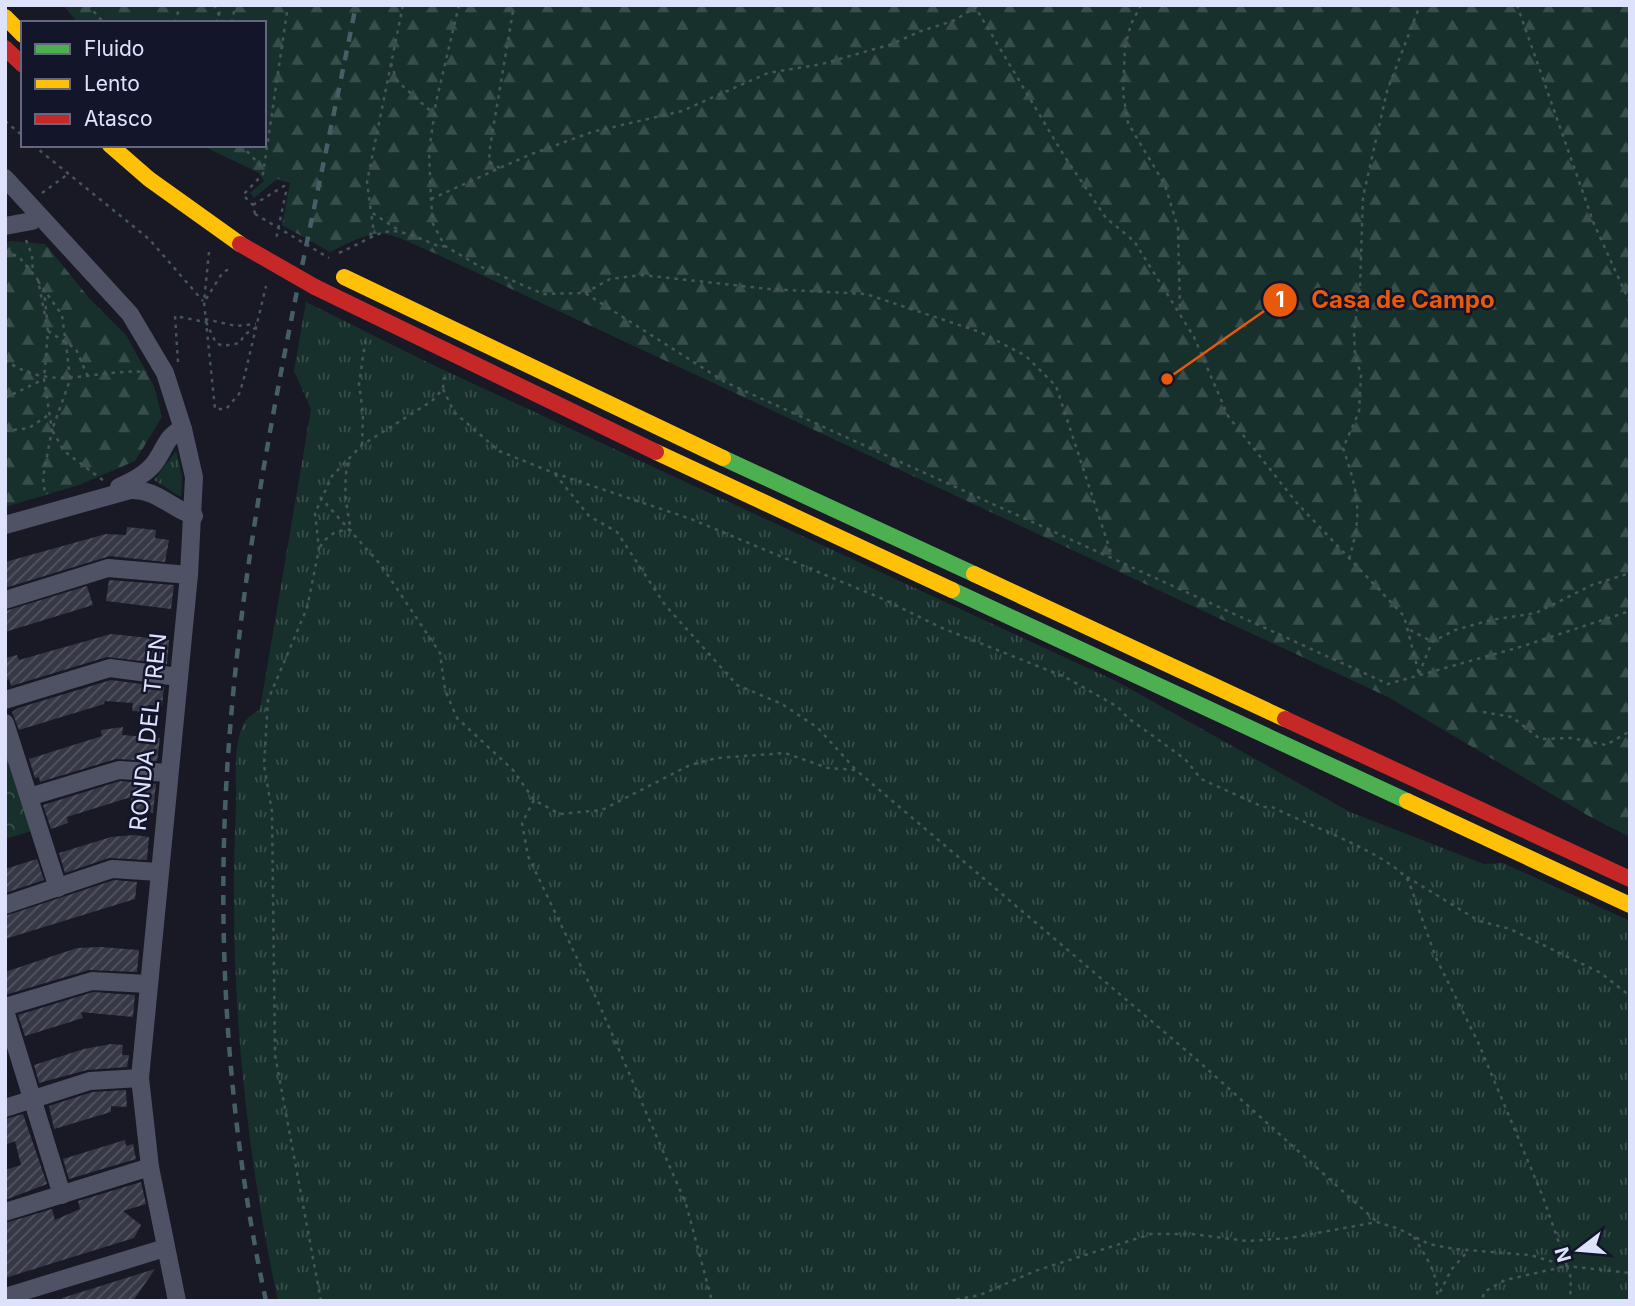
<svg xmlns="http://www.w3.org/2000/svg" width="1635" height="1306" viewBox="0 0 1635 1306" font-family="Inter,sans-serif">
	<style>
		.grass { fill: url(#grass-tufts) }
		.forest { fill: url(#forest-firs) }
		.park { fill: url(#park-crowns) }
		.building { fill: url(#building-hatch) }
		.lines { fill: none; stroke-linecap: round; stroke-linejoin: round }
		.path { stroke: #46545c; stroke-width: 2.5; stroke-dasharray: 3.5 5; stroke-linecap: butt }
		.street { stroke: #4e5264; stroke-width: 18 }
		.fast { stroke: #4caf50; stroke-width: 16 }
		.slow { stroke: #ffc107; stroke-width: 16 }
		.jam { stroke: #c62828; stroke-width: 16 }
		.rail { stroke: #465e66; stroke-width: 4.5; stroke-dasharray: 10 9; stroke-linecap: butt }
		.path-bridge { stroke: #46545c; stroke-width: 2.5; stroke-dasharray: 3.5 5; stroke-linecap: butt }
		.jam-bridge { stroke: #c62828; stroke-width: 16 }
		.labels { text-anchor: middle; dominant-baseline: central; stroke-width: 5; stroke-linejoin: round; paint-order: stroke }
		.street-label { font-size: 23px; fill: #dfe2fd; stroke: #13152a }
		.leader { fill: none; stroke: #e8590c; stroke-width: 2.5 }
		.callout-dot { fill: #e8590c; stroke: #13152a; stroke-width: 2.5 }
		.mark-label { font-size: 21px; text-anchor: middle; font-weight: bold; fill: #fff }
		.callout-label { font-size: 24px; text-anchor: middle; font-weight: bold; fill: #e8590c; stroke: #13152a; stroke-width: 5; stroke-linejoin: round; paint-order: stroke }
	</style>
	<defs>
		<pattern id="grass-tufts" width="24" height="20" patternUnits="userSpaceOnUse" patternTransform="scale(1.75)"><rect width="24" height="20" fill="#17302b"/><path d="M3 7l-1-3M5 7V3M7 7l1-3M15 17l-1-3M17 17v-4M19 17l1-3" fill="none" stroke="#384e4b"/></pattern>
		<pattern id="forest-firs" width="22" height="20" patternUnits="userSpaceOnUse" patternTransform="scale(1.75)"><rect width="22" height="20" fill="#17302b"/><path d="M5 1l3.5 6h-7zM16 11l3.5 6h-7z" fill="#384e4b"/></pattern>
		<pattern id="park-crowns" width="20" height="18" patternUnits="userSpaceOnUse" patternTransform="scale(1.75)"><rect width="20" height="18" fill="#17302b"/><path d="M2 6a3 3 0 1 1 6 0M12 15a3 3 0 1 1 6 0" fill="none" stroke="#384e4b"/></pattern>
		<pattern id="building-hatch" width="6" height="6" patternUnits="userSpaceOnUse" patternTransform="scale(1.75)"><rect width="6" height="6" fill="#373846"/><path d="M-1 1l2-2M0 6l6-6M5 7l2-2" fill="none" stroke="#545462"/></pattern>
	</defs>
	<rect width="100%" height="100%" fill="#181925"/>
	<g class="grass">
		<path d="M306,302L433,365L1118,682L1350,812L1484,864L1503,863L1630,921V1301H278C243,1139 228,973 236,808C237,783 232,746 244,723C247,718 255,713 260,709L311,409L294,371Z"/>
		<path d="M176,451L182,475L181,497L154,480Z"/>
	</g>
	<g class="forest">
		<path d="M63,5H1630V837L1587,815L1388,697L434,253C381,230 383,225 330,252L282,225L290,183L277,179L254,198L250,193L264,181L259,173L201,145H264V23H78Z"/>
		<path d="M11,241L45,244L90,299L126,335L154,386L162,417L135,461L79,485L5,507V242Z"/>
	</g>
	<path class="park" d="M12,756L35,830L5,839V758Z"/>
	<g class="building">
		<path d="M127,527L156,530L155,538L169,540L165,562L110,556L5,588V562L106,534L126,535Z"/>
		<path d="M109,580L174,585L171,609L106,601Z"/>
		<path d="M87,586L93,605L5,632V611Z"/>
		<path d="M111,634L169,640L167,664L107,657L11,686L9,679L5,681V658L17,655L19,660Z"/>
		<path d="M111,680L164,687L162,706L148,705V712L132,711L133,703L105,701L104,704L19,730L12,712L18,708Z"/>
		<path d="M123,727L122,735L160,738L157,761L116,759L40,782L39,777L35,778L29,759L102,736L101,730Z"/>
		<path d="M120,781L156,784L153,813L130,808L131,797L67,817L68,823L51,829L43,805Z"/>
		<path d="M134,835L149,837L147,860L109,858L65,873L59,853L111,837Z"/>
		<path d="M37,859L44,880L5,893V869Z"/>
		<path d="M114,880L137,882L135,899L5,939V916Z"/>
		<path d="M101,947L139,950L137,972L89,970L5,995V972L77,948Z"/>
		<path d="M93,992L135,995L133,1017L81,1012L83,1018L25,1036L18,1015Z"/>
		<path d="M111,1044L123,1045L122,1055H129L127,1067L87,1070L39,1083L34,1065L84,1049Z"/>
		<path d="M126,1090L127,1107L111,1106V1112L54,1129L49,1106L92,1092Z"/>
		<path d="M23,1114L47,1184L5,1200V1170L21,1165L15,1141L5,1145V1119Z"/>
		<path d="M125,1140L126,1146L133,1144L136,1159L69,1179L63,1159Z"/>
		<path d="M141,1182L146,1204L123,1211L141,1225L134,1238L5,1278V1223L52,1209L55,1220L80,1209L78,1201Z"/>
		<path d="M155,1269L133,1301H62V1298Z"/>
	</g>
	<g class="lines">
		<g class="path">
			<path d="M88,5L104,23"/>
			<path d="M214,5L223,23"/>
			<path d="M459,5L436,102L429,152L431,199L433,224L445,246L479,266L543,294L585,293L725,382L1388,684L1520,647L1630,611"/>
			<path d="M974,5L1063,154L1106,218L1134,241L1194,337L1228,416L1296,502L1404,616L1419,674"/>
			<path d="M1141,5L1131,24L1125,47L1123,93L1128,123L1165,185L1178,228L1180,311"/>
			<path d="M1517,5L1594,224L1630,303"/>
			<path d="M175,23L180,5"/>
			<path d="M216,23L222,5"/>
			<path d="M232,23L235,5"/>
			<path d="M391,63L397,81L435,115"/>
			<path d="M5,121L23,136"/>
			<path d="M33,145L149,239L203,301"/>
			<path d="M241,145L264,169"/>
			<path d="M500,168L489,162L490,147L514,5"/>
			<path d="M42,193L68,174"/>
			<path d="M431,199L529,155L592,132L682,111L768,73L822,64L892,44L921,31L953,21L980,5"/>
			<path d="M253,205L284,186L286,192L276,239"/>
			<path d="M255,214L253,205L243,195L263,174L288,5"/>
			<path d="M397,229L371,212L367,182L403,5"/>
			<path d="M370,236L373,227L371,212"/>
			<path d="M26,240L32,255L33,274"/>
			<path d="M5,251L19,257L38,280L48,331L44,379L52,430L43,477L45,495"/>
			<path d="M209,252L204,302L215,409H226L239,394L243,382L266,286"/>
			<path d="M339,253C391,229 384,222 440,247L445,246"/>
			<path d="M38,281L62,315L67,352L70,380L52,430L64,451L104,481"/>
			<path d="M44,289L47,321"/>
			<path d="M585,293L610,279L642,275L769,289L866,294L980,332L1026,356L1056,386L1112,556"/>
			<path d="M206,299L223,272L232,268"/>
			<path d="M205,319L236,326L256,324"/>
			<path d="M206,322L216,343L223,346L240,343L244,335L255,328"/>
			<path d="M48,331L76,349L88,377"/>
			<path d="M5,360C54,394 93,368 146,372"/>
			<path d="M178,362L175,316L205,322"/>
			<path d="M443,389L454,412L499,451L554,473L691,519L883,599L942,628L1065,677L1118,707L1128,718L1185,759L1201,779L1263,807H1272C1303,823 1393,855 1409,882L1436,958L1478,1042L1543,1197L1567,1266L1505,1280L1484,1292L1482,1301"/>
			<path d="M5,398L44,379"/>
			<path d="M5,431L29,428L50,414"/>
			<path d="M362,445L363,413L359,384L366,337"/>
			<path d="M555,474L589,516L617,532L665,605L737,685L782,704L818,728L856,770"/>
			<path d="M320,497L381,565L440,653L445,690L457,718L513,770L534,800L560,814L602,810L690,765L717,758L785,753L828,768L856,770L1196,1059L1377,1222"/>
			<path d="M320,547C328,534 337,530 351,530C346,505 343,486 348,461"/>
			<path d="M1349,559C1363,513 1358,492 1343,448L1359,412L1361,375L1355,355L1354,332L1360,286L1363,197L1387,91L1420,5"/>
			<path d="M1410,630L1431,641"/>
			<path d="M1419,674L1432,642L1455,630L1491,620L1536,613L1592,585L1630,573"/>
			<path d="M1483,712L1512,717L1540,739L1571,738L1606,745L1630,731"/>
			<path d="M534,800L522,823L528,856L599,1004L686,1204L712,1301"/>
			<path d="M1407,877L1479,921L1510,929L1601,973L1630,996"/>
			<path d="M1414,1237C1425,1256 1442,1278 1436,1301"/>
			<path d="M1567,1266L1571,1278L1570,1301"/>
			<path d="M1440,1292L1451,1270L1467,1252"/>
			<path d="M321,1301L275,1055L272,812L264,765L268,700L307,608L319,549L315,513L332,476L362,445L432,401L443,389L444,377"/>
			<path d="M948,1301L980,1295L1035,1271L1151,1234H1192L1247,1241L1290,1238L1377,1222L1399,1229L1429,1244L1454,1249L1530,1255L1567,1266L1630,1273"/>
		</g>
		<g class="street">
			<path d="M5,178L130,314L165,373L183,429L194,477L189,575L140,1078L150,1167L177,1301"/>
			<path d="M5,226L32,221L37,214"/>
			<path d="M119,487C131,482 143,476 152,466C164,453 165,435 183,429"/>
			<path d="M5,525L130,490C157,489 170,508 194,516"/>
			<path d="M5,600L108,568L189,575"/>
			<path d="M5,700L110,668L178,677"/>
			<path d="M5,723L58,888"/>
			<path d="M29,797L119,770L169,773"/>
			<path d="M5,905L112,869L159,872"/>
			<path d="M5,1007L92,981L148,984"/>
			<path d="M5,1011L62,1195"/>
			<path d="M5,1108L90,1081L140,1078"/>
			<path d="M5,1212L150,1167"/>
			<path d="M5,1297L165,1248"/>
		</g>
		<g class="fast">
			<path d="M723,458L974,574"/>
			<path d="M952,590L1407,801"/>
		</g>
		<g class="slow">
			<path d="M5,17L23,35"/>
			<path d="M110,145L149,179L240,244"/>
			<path d="M344,277L723,458"/>
			<path d="M656,452L952,590"/>
			<path d="M974,574L1285,719"/>
			<path d="M1407,801L1630,905"/>
		</g>
		<g class="jam">
			<path d="M5,48L23,65"/>
			<path d="M315,287L656,452"/>
			<path d="M1285,719L1630,879"/>
		</g>
		<path class="rail" d="M266,1301C225,1111 214,911 231,718C251,478 309,241 356,5"/>
		<path class="path-bridge" d="M255,214L329,258"/>
		<path class="jam-bridge" d="M240,244L315,287"/>
	</g>
	<g class="labels">
		<g class="street-label">
			<text transform="translate(148 732) rotate(-84)">RONDA DEL TREN</text>
		</g>
	</g>
	<path class="leader" d="M1167 379L1280 300"/>
	<g class="callout-dot">
		<circle cx="1167" cy="379" r="7"/>
		<circle cx="1280" cy="300" r="18"/>
	</g>
	<g class="mark-label">
		<text x="1280" y="307">1</text>
	</g>
	<g class="callout-label">
		<text x="1403" y="308">Casa de Campo</text>
	</g>
	<rect width="1635" height="1306" fill="none" stroke="#dfe2fd" stroke-width="14"/>
	<rect x="21" y="21" width="245" height="126" fill="#13152a" stroke="#65677e" stroke-width="2"/>
	<rect x="35" y="44" width="35" height="10" fill="#4caf50" stroke="#65677e" stroke-width="2"/>
	<text x="84" y="56" font-size="21" fill="#dfe2fd">Fluido</text>
	<rect x="35" y="79" width="35" height="10" fill="#ffc107" stroke="#65677e" stroke-width="2"/>
	<text x="84" y="91" font-size="21" fill="#dfe2fd">Lento</text>
	<rect x="35" y="114" width="35" height="10" fill="#c62828" stroke="#65677e" stroke-width="2"/>
	<text x="84" y="126" font-size="21" fill="#dfe2fd">Atasco</text>
	<g transform="translate(1579 1250) rotate(254)" stroke="#13152a" stroke-width="5" paint-order="stroke">
	<path d="M0-5L12 26L0 18L-12 26Z" fill="#dfe2fd"/>
	<text y="-10" font-size="19" font-weight="bold" text-anchor="middle" fill="#dfe2fd">N</text>
	</g>
</svg>
